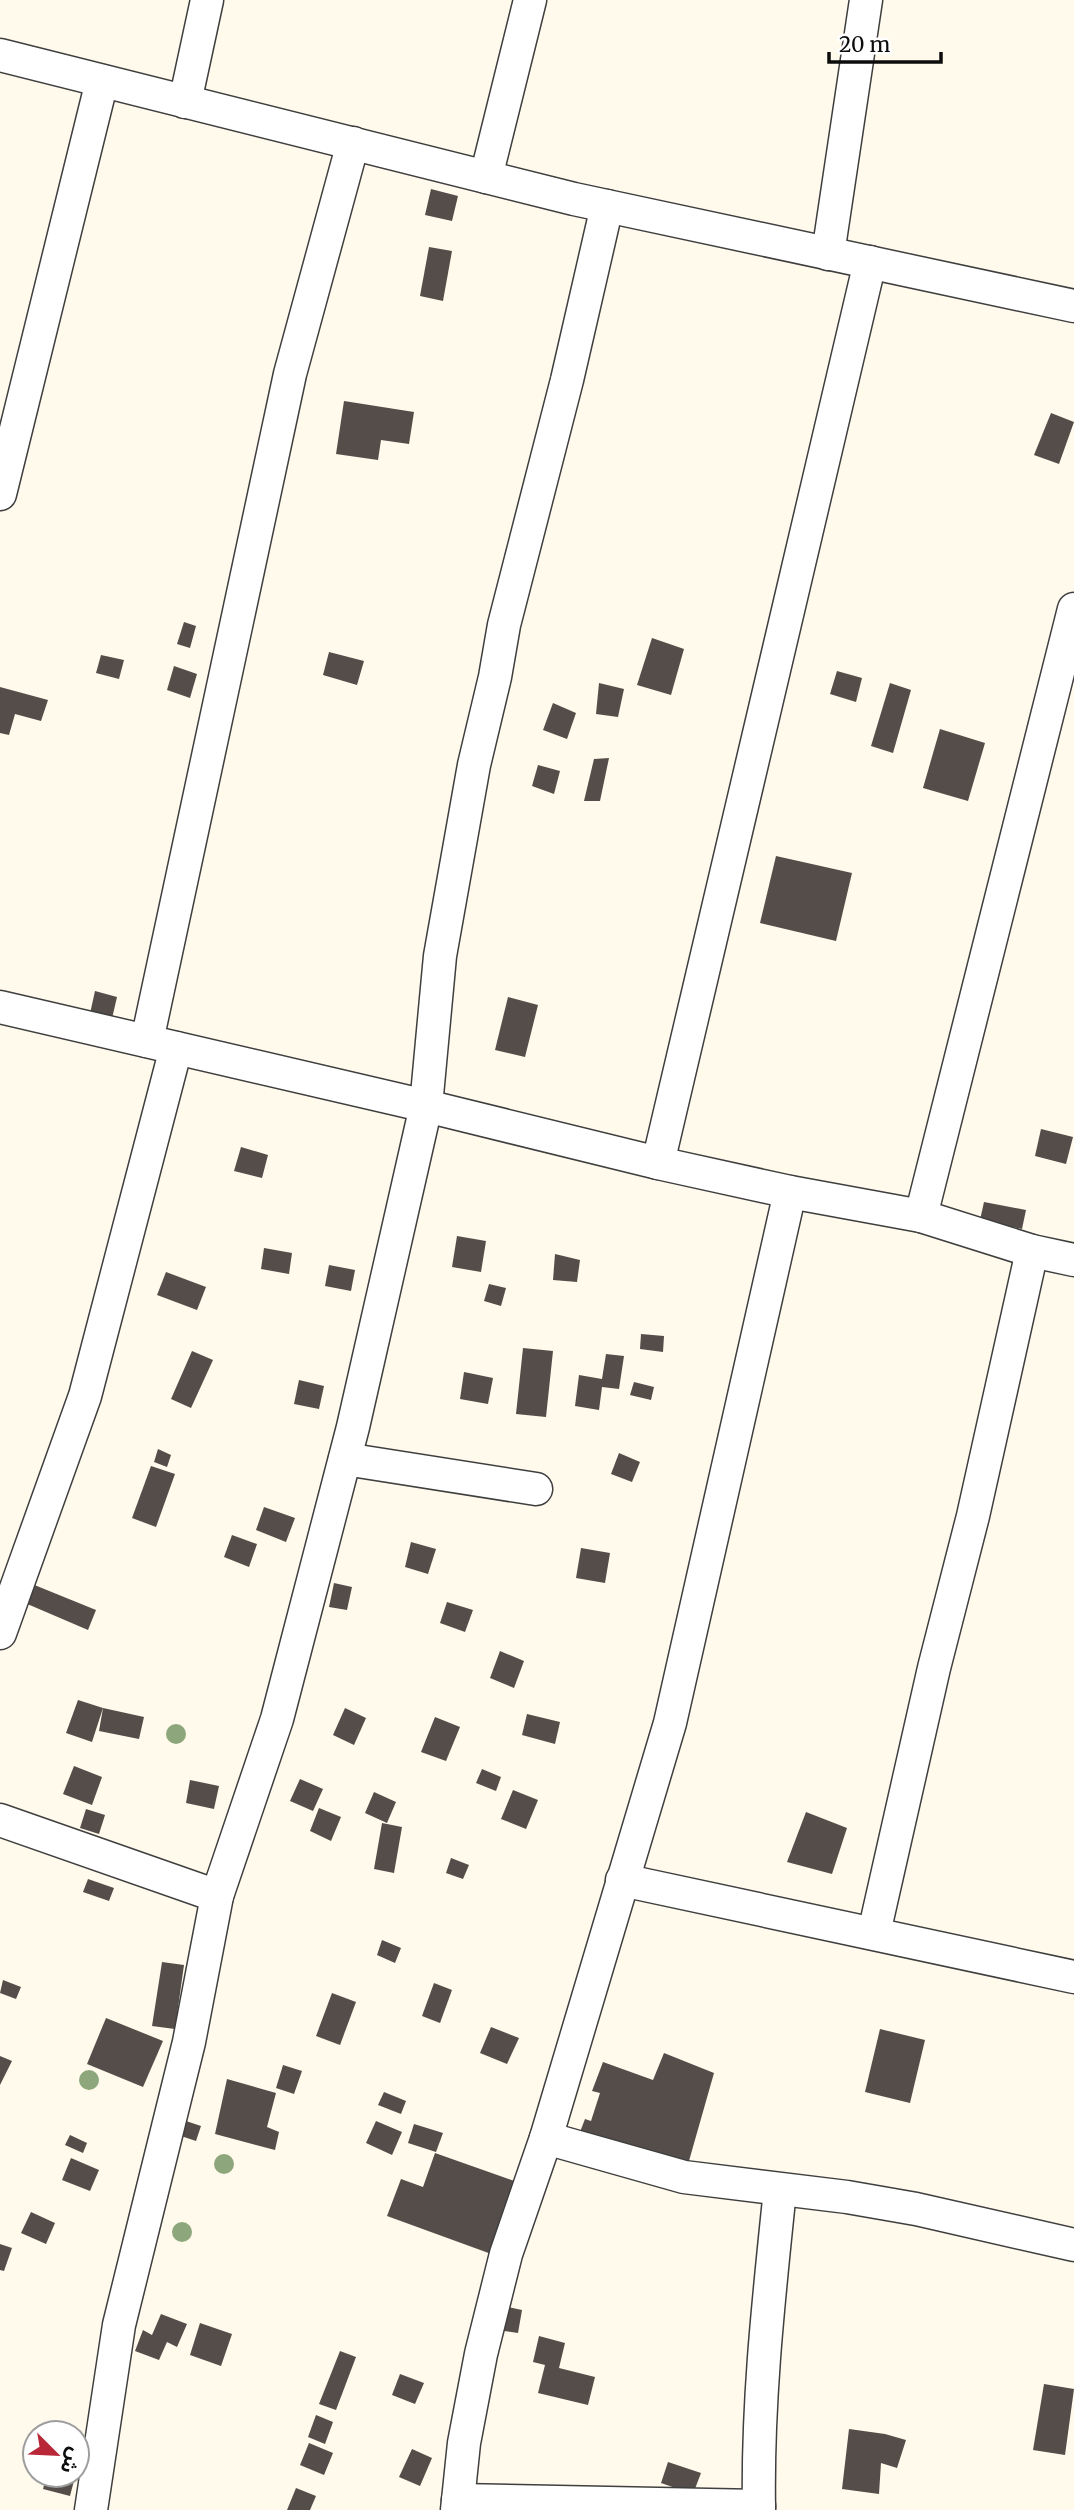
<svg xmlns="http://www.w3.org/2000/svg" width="1074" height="2510" viewBox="0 0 1074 2510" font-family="Merriweather,'Noto Sans Arabic',serif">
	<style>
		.building { fill: #554d49 }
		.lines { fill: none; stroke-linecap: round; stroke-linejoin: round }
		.minor-casing { stroke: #3f3f3f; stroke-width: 35 }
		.minor { stroke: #fff; stroke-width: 32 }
		.tree { fill: #8ea67b }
	</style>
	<rect width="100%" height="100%" fill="#fffaec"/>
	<g class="building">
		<path d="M431,189L458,196L452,221L425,215Z"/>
		<path d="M429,247L452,251L443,301L420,296Z"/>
		<path d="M344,401L414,412L409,444L381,440L378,460L336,454Z"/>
		<path d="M1051,413L1074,422L1059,464L1034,455Z"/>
		<path d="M184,622L196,626L190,648L177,644Z"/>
		<path d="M652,638L684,649L671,695L637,685Z"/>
		<path d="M329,652L364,661L357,685L323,675Z"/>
		<path d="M101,655L124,660L119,679L96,673Z"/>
		<path d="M174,666L197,674L190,698L167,690Z"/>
		<path d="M837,671L862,678L856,702L830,694Z"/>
		<path d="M599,683L624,689L618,717L596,714Z"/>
		<path d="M890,683L911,690L893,753L871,746Z"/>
		<path d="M0,687L48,700L41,721L15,714L9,735L0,733Z"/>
		<path d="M553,703L576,713L567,739L543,730Z"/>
		<path d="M940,729L985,743L968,801L923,788Z"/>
		<path d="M609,758L600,801H584L594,759Z"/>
		<path d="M538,765L560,771L554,794L532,786Z"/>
		<path d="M776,856L852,873L836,941L760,923Z"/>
		<path d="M95,991L117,997L111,1023L89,1018Z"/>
		<path d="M508,997L538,1005L525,1057L495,1050Z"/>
		<path d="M1041,1129L1073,1137L1066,1164L1035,1156Z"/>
		<path d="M241,1147L268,1155L262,1178L234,1171Z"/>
		<path d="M984,1202L1026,1210L1022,1229L980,1220Z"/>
		<path d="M457,1236L486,1241L481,1272L452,1267Z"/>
		<path d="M264,1248L292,1253L289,1274L261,1269Z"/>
		<path d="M555,1254L580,1260L577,1282L553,1280Z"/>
		<path d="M329,1265L355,1270L351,1291L325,1286Z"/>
		<path d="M166,1272L206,1287L197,1310L157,1295Z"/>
		<path d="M489,1284L506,1288L501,1306L484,1301Z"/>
		<path d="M641,1334L664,1336L663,1352L640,1349Z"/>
		<path d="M523,1348L553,1351L546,1417L516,1414Z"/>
		<path d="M192,1351L213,1360L191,1408L171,1399Z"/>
		<path d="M606,1354L624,1356L619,1389L602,1387L599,1410L575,1406L579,1375L602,1379Z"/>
		<path d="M464,1372L493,1378L488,1404L460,1399Z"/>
		<path d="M299,1380L324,1386L319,1409L294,1404Z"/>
		<path d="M634,1382L654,1387L651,1400L630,1395Z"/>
		<path d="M158,1449L171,1455L167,1467L154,1462Z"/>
		<path d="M619,1453L640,1462L632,1482L611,1474Z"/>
		<path d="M151,1466L175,1474L156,1527L132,1518Z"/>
		<path d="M264,1507L295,1518L286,1542L256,1530Z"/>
		<path d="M232,1535L257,1544L249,1567L224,1557Z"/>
		<path d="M411,1542L436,1549L428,1574L405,1567Z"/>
		<path d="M581,1548L610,1553L605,1583L576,1578Z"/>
		<path d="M334,1583L352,1587L347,1610L329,1607Z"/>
		<path d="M32,1584L96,1610L88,1630L25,1603Z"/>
		<path d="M447,1602L473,1610L465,1632L440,1623Z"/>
		<path d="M500,1651L524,1661L514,1688L490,1678Z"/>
		<path d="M78,1700L103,1708L92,1742L66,1733Z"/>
		<path d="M103,1708L144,1717L139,1739L99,1731Z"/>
		<path d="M345,1708L366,1718L354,1745L333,1735Z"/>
		<path d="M527,1714L560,1722L555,1744L522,1735Z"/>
		<path d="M435,1717L460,1727L446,1761L421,1752Z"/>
		<path d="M74,1766L102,1777L92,1805L63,1794Z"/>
		<path d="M482,1769L501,1777L496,1791L476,1783Z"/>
		<path d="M300,1779L323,1789L313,1811L290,1801Z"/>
		<path d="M190,1780L219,1786L214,1809L186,1803Z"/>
		<path d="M513,1790L538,1800L526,1829L501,1819Z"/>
		<path d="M374,1792L396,1802L387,1823L365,1813Z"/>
		<path d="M319,1808L341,1817L331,1841L310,1831Z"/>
		<path d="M86,1809L105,1815L99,1834L80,1828Z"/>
		<path d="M806,1812L847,1828L832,1874L787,1862Z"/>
		<path d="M382,1823L402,1827L394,1873L374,1869Z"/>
		<path d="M451,1858L469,1865L463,1879L446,1873Z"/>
		<path d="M88,1879L114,1888L109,1901L83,1892Z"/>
		<path d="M382,1940L401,1948L395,1963L377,1955Z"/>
		<path d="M162,1962L184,1965L175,2029L152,2026Z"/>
		<path d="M3,1980L21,1987L16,1999L0,1993Z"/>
		<path d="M434,1983L452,1990L440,2023L422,2016Z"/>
		<path d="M332,1993L356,2002L340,2045L316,2036Z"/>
		<path d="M106,2018L163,2041L143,2087L87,2064Z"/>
		<path d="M491,2027L519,2038L507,2064L480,2053Z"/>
		<path d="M880,2029L925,2040L910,2103L865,2092Z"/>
		<path d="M664,2053L714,2073L685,2175L575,2145L585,2119L591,2121L600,2093L592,2091L603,2062L653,2080Z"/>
		<path d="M0,2056L12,2061L0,2085Z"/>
		<path d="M283,2065L302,2071L294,2094L276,2088Z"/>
		<path d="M227,2079L276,2093L267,2127L279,2132L275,2150L215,2134Z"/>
		<path d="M384,2092L406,2101L401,2114L378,2105Z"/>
		<path d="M180,2119L201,2126L196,2141L175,2134Z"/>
		<path d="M376,2121L402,2132L392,2155L366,2143Z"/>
		<path d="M414,2124L443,2133L436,2152L408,2143Z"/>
		<path d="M70,2135L87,2143L83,2153L65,2145Z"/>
		<path d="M435,2153L520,2183L494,2255L387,2216L401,2179L423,2187Z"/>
		<path d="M71,2158L99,2170L90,2191L62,2180Z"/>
		<path d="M31,2212L55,2223L46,2244L21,2233Z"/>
		<path d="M0,2244L12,2248L4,2271L0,2270Z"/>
		<path d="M508,2307L522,2310L518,2333L504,2331Z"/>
		<path d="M161,2314L187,2324L177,2347L167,2342L159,2360L135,2351L143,2330L152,2335Z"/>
		<path d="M200,2323L232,2334L221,2366L190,2355Z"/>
		<path d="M539,2336L565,2343L559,2368L595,2377L588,2405L538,2393L545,2365L533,2362Z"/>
		<path d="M340,2351L356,2357L336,2410L319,2404Z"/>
		<path d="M400,2374L424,2383L415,2404L392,2395Z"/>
		<path d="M1044,2384L1074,2389L1065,2455L1033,2450Z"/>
		<path d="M316,2415L333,2422L325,2444L308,2437Z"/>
		<path d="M849,2429L885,2434L906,2440L897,2468L881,2463L879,2494L842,2489Z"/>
		<path d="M309,2443L333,2453L324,2475L300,2465Z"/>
		<path d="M412,2449L432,2458L420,2486L399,2477Z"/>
		<path d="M668,2462L701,2473L693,2494L661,2483Z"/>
		<path d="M47,2475L75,2477L70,2496L43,2489Z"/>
		<path d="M296,2488L316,2496L310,2510H287Z"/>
	</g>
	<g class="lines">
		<defs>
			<g id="minor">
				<path d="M0,55L574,199L1074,306"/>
				<path d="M185,102L207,0"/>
				<path d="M486,177L530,0"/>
				<path d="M828,254L866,0"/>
				<path d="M0,494L102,81"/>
				<path d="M0,1007L426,1106L658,1163L790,1192L921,1216L1032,1251L1074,1260"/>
				<path d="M147,1041L290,374L353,143"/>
				<path d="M658,1163L870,262"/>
				<path d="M921,1216L1074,609"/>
				<path d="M345,1459L536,1489"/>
				<path d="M0,1633L85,1396L176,1048"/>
				<path d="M0,1820L217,1896"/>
				<path d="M622,1880L1074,1977"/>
				<path d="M874,1933L934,1668L973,1516L1032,1251"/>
				<path d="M546,2138L684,2177L847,2197L916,2209L1074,2245"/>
				<path d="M458,2500L759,2506"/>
				<path d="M91,2510L119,2325L189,2042L217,1896L277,1719L353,1427L426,1106L440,956L474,765L495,677L504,625L567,380L607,206"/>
				<path d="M457,2510L464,2443L481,2354L506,2254L546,2138L670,1723L790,1192"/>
				<path d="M759,2510C757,2403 769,2296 780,2190"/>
			</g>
		</defs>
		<use href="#minor" class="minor-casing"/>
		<use href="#minor" class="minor"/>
	</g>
	<g class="tree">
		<circle cx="176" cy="1734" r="10"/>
		<circle cx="89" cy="2080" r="10"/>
		<circle cx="224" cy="2164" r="10"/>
		<circle cx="182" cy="2232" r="10"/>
	</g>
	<g transform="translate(56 2454) rotate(114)"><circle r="33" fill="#ffffff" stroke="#9e9e9e" stroke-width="2"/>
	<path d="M0-5L12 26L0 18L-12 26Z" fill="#b92839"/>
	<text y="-10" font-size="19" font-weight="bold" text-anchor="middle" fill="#0c0c0c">ش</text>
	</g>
	<path d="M829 52v10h112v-10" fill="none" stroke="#0c0c0c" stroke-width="3.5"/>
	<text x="839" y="52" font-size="21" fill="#0c0c0c" stroke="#ffffff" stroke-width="5" paint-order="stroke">20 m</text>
</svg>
